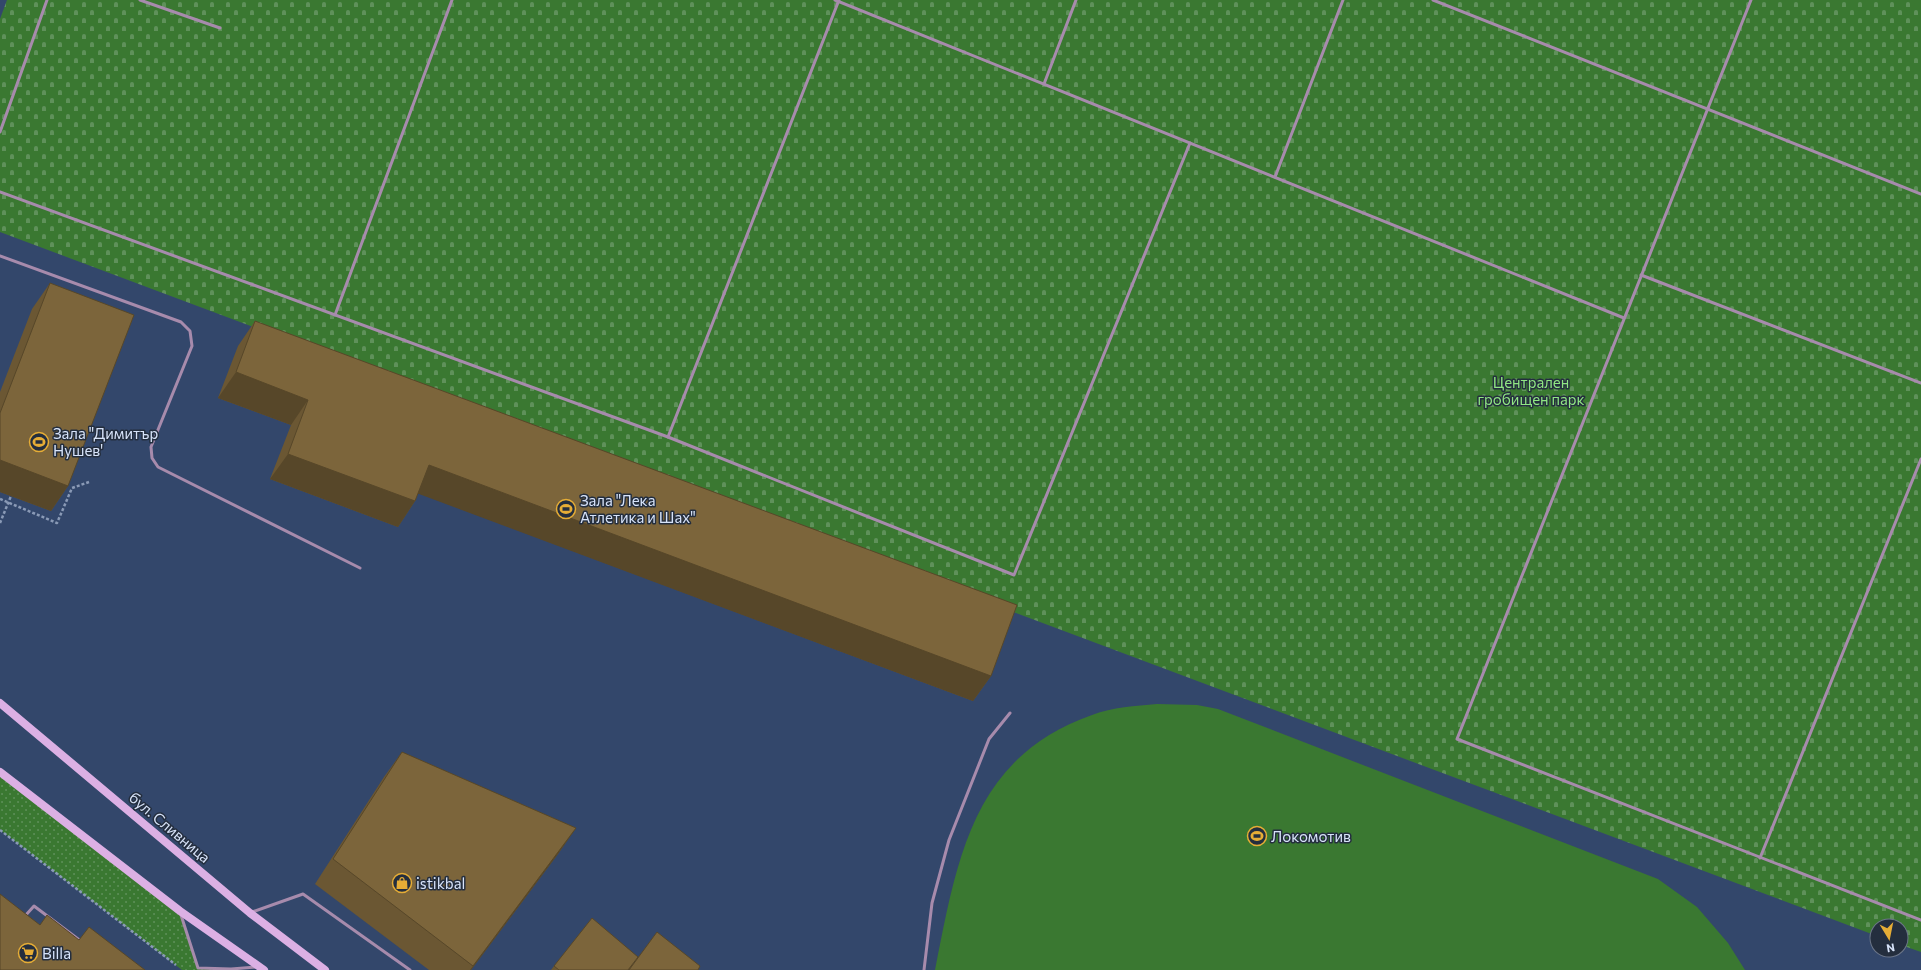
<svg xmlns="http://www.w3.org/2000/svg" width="1921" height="970" viewBox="0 0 1921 970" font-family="Commissioner,sans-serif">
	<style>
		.grass { fill: url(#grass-dots) }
		.cemetery { fill: url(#cemetery-stones) }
		.park { fill: #3a7831 }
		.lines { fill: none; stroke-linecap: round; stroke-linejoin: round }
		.path { stroke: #8a9ab6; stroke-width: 2.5; stroke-dasharray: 3 2; stroke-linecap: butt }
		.lane { stroke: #a78bac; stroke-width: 3 }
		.secondary { stroke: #dcb0e4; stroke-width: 8 }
		.wall { fill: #6b5733 }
		.shaded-wall { fill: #574729 }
		.building { fill: #7c653b; stroke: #574729 }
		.labels { text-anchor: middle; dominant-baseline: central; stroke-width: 3; stroke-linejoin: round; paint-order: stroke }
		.park-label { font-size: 15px; fill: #90e683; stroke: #242e3e }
		.poi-label { font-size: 15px; fill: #d7e3f9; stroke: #242e3e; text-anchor: start }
		.street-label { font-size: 15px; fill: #d7e3f9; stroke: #242e3e }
	</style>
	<defs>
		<pattern id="grass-dots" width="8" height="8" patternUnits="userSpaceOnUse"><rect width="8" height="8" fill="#3a7831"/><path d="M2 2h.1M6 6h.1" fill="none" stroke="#5f915a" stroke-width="1.8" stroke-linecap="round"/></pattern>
		<pattern id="cemetery-stones" width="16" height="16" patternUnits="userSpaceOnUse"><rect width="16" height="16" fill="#3a7831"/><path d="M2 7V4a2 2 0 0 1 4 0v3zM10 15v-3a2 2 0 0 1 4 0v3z" fill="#5f915a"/></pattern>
	</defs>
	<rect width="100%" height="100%" fill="#33476b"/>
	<path class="grass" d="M0,772L180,911L198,968L232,970H182L0,830Z"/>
	<path class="cemetery" d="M7,0H1921V952L1901,945V926H1877V936L0,232V19Z"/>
	<path class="park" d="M1157,704L1197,705L1218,709L1658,879L1697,907L1728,943L1745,970H935C957,860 972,757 1092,715C1113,707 1135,706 1157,704Z"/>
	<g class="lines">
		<g class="path">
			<path d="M0,499L57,523L72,488L89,482"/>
			<path d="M0,523L11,496"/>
			<path d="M0,830L176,965"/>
		</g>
		<g class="lane">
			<path d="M140,0L220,28"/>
			<path d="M835,0L1624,318"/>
			<path d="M1433,0L1921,194"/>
			<path d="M1751,0L1457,739L1921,920"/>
			<path d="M1044,84L1076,0"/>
			<path d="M0,132L47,0"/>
			<path d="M1275,177L1343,0"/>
			<path d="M0,192L668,437L1014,575L1190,143"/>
			<path d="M0,256L181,322L190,331L192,346L151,447L152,458L158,467L360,568"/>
			<path d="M1641,275L1921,383"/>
			<path d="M335,315L452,0"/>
			<path d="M668,437L839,0"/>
			<path d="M1760,858L1921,459"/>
			<path d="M252,912L303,894L410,970"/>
			<path d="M181,915L198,968L231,969L257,967"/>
			<path d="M25,916L34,906L82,942"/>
			<path d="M924,970L932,903L949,840L989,739L1010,713"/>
		</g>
		<g class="secondary">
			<path d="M0,703L250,913L325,970"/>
			<path d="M0,772L180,911L264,970"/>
		</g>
	</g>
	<g class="wall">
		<path d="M50,283L68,486L51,511L0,492V392L32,309Z"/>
		<path d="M255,321L991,676L973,701L418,493L415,501L398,527L270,479L291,425L218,398L238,346Z"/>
		<path d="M402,752L576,828L558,854L471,970H429L315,884L384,777Z"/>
		<path d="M638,957L698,970H551L554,966Z"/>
	</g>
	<g class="shaded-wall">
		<path d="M236,372L308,400L291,425L218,398Z"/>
		<path d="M288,454L415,501L398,527L270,479Z"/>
		<path d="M0,460L68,486L51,511L0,492Z"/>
		<path d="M429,465L991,676L973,701L411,491Z"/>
		<path d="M576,828L558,854L471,970H470Z"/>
	</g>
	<g class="building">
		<path d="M50,283L134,315L68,486L0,460V413Z"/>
		<path d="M255,321L1017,605L991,676L429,465L415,501L288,454L308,400L236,372Z"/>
		<path d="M402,752L576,828L473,966L333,859Z"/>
		<path d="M0,894L40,925L47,915L79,940L89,927L145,970H0Z"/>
		<path d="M592,918L638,957L628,970H559L554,966Z"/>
		<path d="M657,932L700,966L698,970H629Z"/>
	</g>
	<defs>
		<symbol id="stadium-ring" viewBox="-11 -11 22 22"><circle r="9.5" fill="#242e3e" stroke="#e6ad36" stroke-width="1.5"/><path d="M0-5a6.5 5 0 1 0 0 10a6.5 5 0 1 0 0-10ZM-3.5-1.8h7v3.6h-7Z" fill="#e6ad36"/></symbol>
		<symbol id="shop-ring" viewBox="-11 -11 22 22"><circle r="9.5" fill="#242e3e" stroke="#e6ad36" stroke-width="1.5"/><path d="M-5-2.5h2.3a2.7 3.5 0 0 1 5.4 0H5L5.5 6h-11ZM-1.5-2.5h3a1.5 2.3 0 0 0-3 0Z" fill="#e6ad36"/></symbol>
		<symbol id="supermarket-ring" viewBox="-11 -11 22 22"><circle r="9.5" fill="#242e3e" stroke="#e6ad36" stroke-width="1.5"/><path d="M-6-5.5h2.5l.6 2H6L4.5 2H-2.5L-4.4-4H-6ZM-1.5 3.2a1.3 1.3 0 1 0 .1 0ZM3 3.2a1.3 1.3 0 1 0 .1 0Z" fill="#e6ad36"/></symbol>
	</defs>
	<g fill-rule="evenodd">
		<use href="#stadium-ring" x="28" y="431" width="22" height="22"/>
		<use href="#stadium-ring" x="555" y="498" width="22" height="22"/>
		<use href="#stadium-ring" x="1246" y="825" width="22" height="22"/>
		<use href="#shop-ring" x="391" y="872" width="22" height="22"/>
		<use href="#supermarket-ring" x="17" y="942" width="22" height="22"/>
	</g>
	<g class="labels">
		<g class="park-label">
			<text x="1531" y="382">Централен<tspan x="1531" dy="17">гробищен парк</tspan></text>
		</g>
		<g class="poi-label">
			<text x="53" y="433">Зала "Димитър<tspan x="53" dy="17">Нушев'</tspan></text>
			<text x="580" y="500">Зала "Лека<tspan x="580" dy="17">Атлетика и Шах"</tspan></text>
			<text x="1271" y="836">Локомотив</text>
			<text x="416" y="883">istikbal</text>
			<text x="42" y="953">Billa</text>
		</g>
		<g class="street-label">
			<text transform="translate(170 827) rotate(40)">бул. Сливница</text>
		</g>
	</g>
	<g transform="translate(1889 938) rotate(170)"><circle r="19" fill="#242e3e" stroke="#6c7689"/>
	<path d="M0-3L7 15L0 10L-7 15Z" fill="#e6ad36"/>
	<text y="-6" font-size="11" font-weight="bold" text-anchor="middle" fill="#d7e3f9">N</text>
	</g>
</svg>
